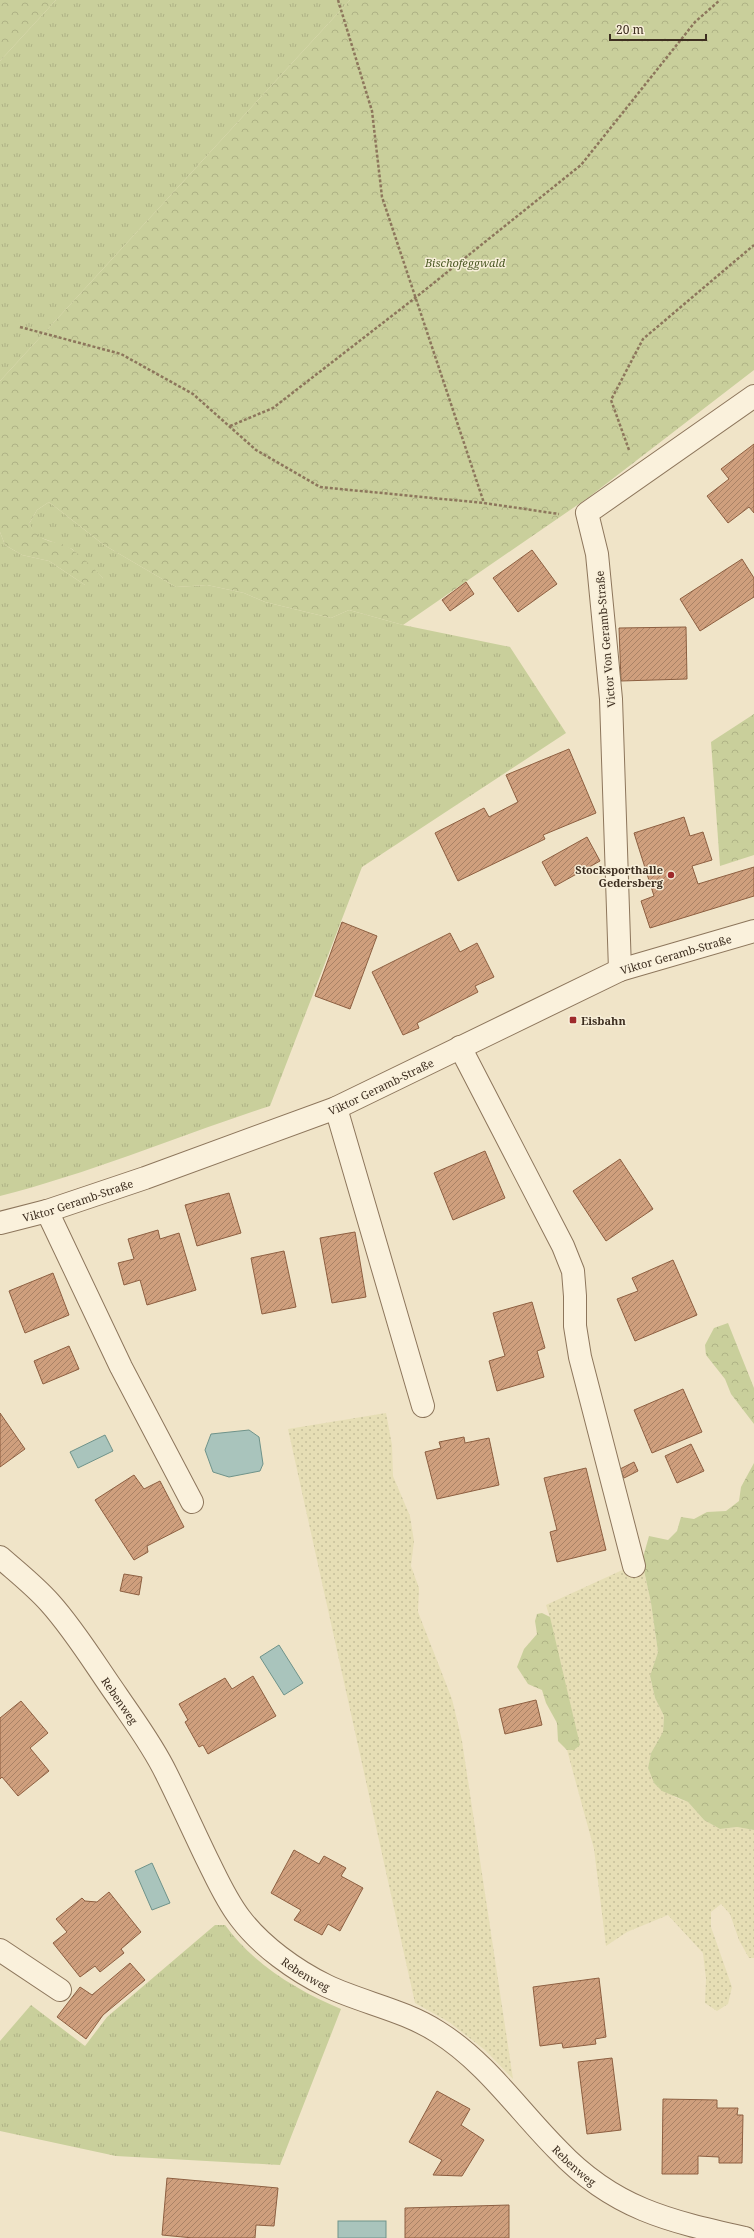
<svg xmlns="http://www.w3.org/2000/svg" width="754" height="2238" viewBox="0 0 754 2238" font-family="'Noto Serif',serif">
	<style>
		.farmland { fill: url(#farmland-dots) }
		.grass { fill: url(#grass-tufts) }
		.forest { fill: url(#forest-crowns) }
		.water { fill: #a9c4bc; stroke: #6f938a }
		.building { fill: url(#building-hatch); stroke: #8d5f41 }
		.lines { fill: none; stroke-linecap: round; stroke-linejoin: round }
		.minor-casing { stroke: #8d765c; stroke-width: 24 }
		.path { stroke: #8d765c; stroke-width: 2.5; stroke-dasharray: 3 2; stroke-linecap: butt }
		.minor { stroke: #faf1dc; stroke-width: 22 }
		.poi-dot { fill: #9e2a2b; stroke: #f7eed8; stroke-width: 1.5 }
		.labels { text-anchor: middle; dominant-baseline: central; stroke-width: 3; stroke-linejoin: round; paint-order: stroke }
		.park-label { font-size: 11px; font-style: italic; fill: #4d5a26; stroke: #f7eed8 }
		.street-label { font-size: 11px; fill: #3d2e20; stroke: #f7eed8 }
		.poi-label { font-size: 11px; font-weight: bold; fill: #3d2e20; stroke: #f7eed8; text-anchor: end }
	</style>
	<defs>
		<pattern id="farmland-dots" width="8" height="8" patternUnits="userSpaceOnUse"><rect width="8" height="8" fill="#e6deb5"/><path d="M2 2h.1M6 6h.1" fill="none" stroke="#c6bf9b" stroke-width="1.8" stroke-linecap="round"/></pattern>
		<pattern id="grass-tufts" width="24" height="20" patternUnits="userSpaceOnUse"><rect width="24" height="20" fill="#c9cf9b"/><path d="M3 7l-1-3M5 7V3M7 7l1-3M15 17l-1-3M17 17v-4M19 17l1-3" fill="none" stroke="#aeb285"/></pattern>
		<pattern id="forest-crowns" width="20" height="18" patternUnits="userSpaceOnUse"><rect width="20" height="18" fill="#c9cf9b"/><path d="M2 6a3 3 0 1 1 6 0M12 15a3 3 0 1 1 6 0" fill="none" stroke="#aeb285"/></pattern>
		<pattern id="building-hatch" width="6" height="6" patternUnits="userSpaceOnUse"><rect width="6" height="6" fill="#cf9f7d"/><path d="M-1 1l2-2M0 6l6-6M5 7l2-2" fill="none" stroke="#a98266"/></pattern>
	</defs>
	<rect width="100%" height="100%" fill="#f0e4c8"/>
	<g class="farmland">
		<path d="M386,1413L392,1445L393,1476L410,1516L414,1541L411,1566L419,1588L418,1612L452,1699L462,1741L513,2079L485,2050L449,2022L415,2003L288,1429Z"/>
		<path d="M642,1561L651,1603L658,1652L650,1677L655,1698L664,1716L663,1732L651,1753L648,1768L654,1783L676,1798L688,1802L704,1820L720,1829L737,1827L754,1830V1958H749L739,1940L730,1914L721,1904L711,1912V1927L732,1987L728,2004L717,2011L705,2003L706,1979L703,1953L668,1915L627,1932L606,1946L594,1849L567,1750H574L550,1618L546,1605Z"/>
	</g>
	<g class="grass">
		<path d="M56,0H350L0,381V61Z"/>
		<path d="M49,502L104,545L176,587L207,585L244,593L265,602L331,618L349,610L403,625L510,647L566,733L362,867L270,1106C180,1135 92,1173 0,1196V532L5,545L22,555L49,561L85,585L103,578L72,549L36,536L29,524L37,510Z"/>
		<path d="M215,1925H225C253,1964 298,1991 341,2009L280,2165L116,2156L0,2131V2041L31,2005L85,2046L107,2017Z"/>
	</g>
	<g class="forest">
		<path d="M0,0H56L0,61Z"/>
		<path d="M350,0H754V370L589,497L403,625L349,610L331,618L265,602L244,593L207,585L176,587L104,545L49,502L37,510L29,524C43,548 56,537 73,550C84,558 94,569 103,578L97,586L85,585L49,561L22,555L5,545L0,532V381Z"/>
		<path d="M754,714V855L720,866L711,742Z"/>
		<path d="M728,1323L754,1388V1424L731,1394L725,1379L706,1355L705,1345L714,1328Z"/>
		<path d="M754,1463V1830L737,1827L720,1829L704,1820L688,1802L662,1791L654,1783L648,1768L651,1753L663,1732L664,1716L655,1698L650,1676L658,1652L651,1603L642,1561L649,1536L668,1540L677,1531L681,1517L694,1519L707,1512L726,1511L739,1501L741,1487Z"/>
		<path d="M542,1613L550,1617L580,1745L574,1750H567L558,1741L557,1723L546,1703L542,1690L528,1684L517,1667L524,1649L537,1634L535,1621L537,1614Z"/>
	</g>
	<g class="water">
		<path d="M249,1430L259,1437L263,1464L260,1471L229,1477L213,1472L205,1450L211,1434Z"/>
		<path d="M105,1435L113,1451L78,1468L70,1452Z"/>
		<path d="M279,1645L303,1683L284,1695L260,1657Z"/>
		<path d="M152,1863L170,1903L152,1910L135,1871Z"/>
		<rect x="338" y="2221" width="48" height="17"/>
	</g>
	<g class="building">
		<path d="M754,444V513L749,507L728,523L707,496L729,479L721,469Z"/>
		<path d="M532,550L557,584L518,612L493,578Z"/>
		<path d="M742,559L754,578V597L700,631L680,599Z"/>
		<path d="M466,582L474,594L450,611L442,600Z"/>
		<path d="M686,627L687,679L621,681L619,628Z"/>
		<path d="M569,749L596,813L543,835L545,839L458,881L435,833L484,808L489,817L518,802L506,775Z"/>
		<path d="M684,817L690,836L703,832L712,860L692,866L698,884L754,867V896L650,928L641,901L654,896L634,833Z"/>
		<path d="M587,837L600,861L555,886L542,862Z"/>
		<path d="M342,922L377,936L350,1009L315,996Z"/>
		<path d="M450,933L460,952L477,943L494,977L475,986L478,992L417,1023L419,1028L403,1035L372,972Z"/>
		<path d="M485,1151L505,1198L453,1220L434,1173Z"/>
		<path d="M620,1159L653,1209L606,1241L573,1191Z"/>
		<path d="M229,1193L241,1233L197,1246L185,1205Z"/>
		<path d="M158,1230L160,1239L179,1233L196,1290L147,1305L140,1280L124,1285L118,1263L134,1259L128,1239Z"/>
		<path d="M355,1232L366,1297L332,1303L320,1238Z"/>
		<path d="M284,1251L296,1307L262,1314L251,1258Z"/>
		<path d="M673,1260L697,1315L635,1341L617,1299L638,1291L632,1278Z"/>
		<path d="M53,1273L69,1315L25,1333L9,1291Z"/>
		<path d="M532,1302L545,1348L537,1351L544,1377L497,1391L489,1361L505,1356L493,1313Z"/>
		<path d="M69,1346L79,1369L43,1384L34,1361Z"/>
		<path d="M683,1389L702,1432L652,1453L634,1410Z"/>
		<path d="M0,1413L25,1449L0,1467Z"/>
		<path d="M464,1437L465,1443L489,1438L499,1485L437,1499L425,1452L441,1448L439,1442Z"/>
		<path d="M691,1444L704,1471L677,1483L665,1456Z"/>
		<path d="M634,1462L638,1471L624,1478L620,1469Z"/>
		<path d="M586,1468L606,1550L557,1562L550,1532L557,1530L544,1478Z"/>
		<path d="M134,1475L144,1489L160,1481L184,1527L147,1546L148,1552L134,1560L95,1500Z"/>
		<path d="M124,1574L142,1577L139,1595L120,1591Z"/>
		<path d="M253,1676L276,1716L208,1754L203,1745L199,1747L185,1722L188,1720L179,1704L225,1678L232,1689Z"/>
		<path d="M536,1700L542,1725L505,1734L499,1709Z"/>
		<path d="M21,1701L48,1733L30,1748L49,1771L18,1796L2,1777L0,1779V1718Z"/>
		<path d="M294,1850L319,1864L324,1856L346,1868L341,1876L363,1888L340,1931L328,1924L322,1935L294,1920L301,1910L271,1893Z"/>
		<path d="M109,1892L141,1932L121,1949L124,1953L100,1972L95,1966L80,1977L53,1943L67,1932L56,1919L82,1898L85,1901L97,1902Z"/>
		<path d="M130,1963L145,1980L103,2015L86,2039L57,2017L80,1987L92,1995Z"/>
		<path d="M599,1978L606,2037L595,2039L596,2044L563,2048L562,2043L540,2046L533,1987Z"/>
		<path d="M612,2058L621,2130L587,2134L578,2062Z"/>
		<path d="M437,2091L470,2109L461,2125L484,2140L462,2176L433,2175L442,2160L409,2142Z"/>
		<path d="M663,2099L717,2100V2108H738L737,2115H743L742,2163H719V2157L698,2156V2174H662Z"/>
		<path d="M167,2178L278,2188L274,2226L256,2225L255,2238H193L162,2235Z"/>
		<path d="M509,2205V2238H405V2208Z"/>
	</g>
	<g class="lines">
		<defs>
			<g id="minor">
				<path d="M620,970L611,699L597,554L587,513L754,396"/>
				<path d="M460,1047L563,1246L573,1271L575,1296V1326L580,1357L634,1566"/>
				<path d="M336,1108L423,1406"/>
				<path d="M47,1211L121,1367L192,1502"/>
				<path id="s1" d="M0,1223L47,1211L145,1178L336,1108L620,970L754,931"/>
				<path id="s2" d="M0,1557C17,1572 35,1586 50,1603C76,1632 96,1666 118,1697C135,1722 153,1746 166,1773C180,1801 193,1830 207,1859C217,1879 226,1900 240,1918C261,1946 296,1971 327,1986C363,2003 404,2010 438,2032C486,2062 519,2111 558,2150C614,2209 669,2221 745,2238"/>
				<path d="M0,1950L60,1990"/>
			</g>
		</defs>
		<use href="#minor" class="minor-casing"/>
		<g class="path">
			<path d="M338,0L372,111L382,197L484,503"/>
			<path d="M20,327L121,354L193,394L256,450L320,487L484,503L559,514"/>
			<path d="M230,426L273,408L415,298L581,165L695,22L720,0"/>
			<path d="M629,450L611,400L643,339L754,245"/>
		</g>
		<use href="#minor" class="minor"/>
	</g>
	<g class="poi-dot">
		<circle cx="671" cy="875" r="4"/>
		<rect x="569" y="1016" width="8" height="8" rx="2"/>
	</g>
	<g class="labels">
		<g class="park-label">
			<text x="465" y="262">Bischofeggwald</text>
		</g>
		<g class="street-label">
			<text transform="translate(605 639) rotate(-95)">Victor Von Geramb-Straße</text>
			<text stroke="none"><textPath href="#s1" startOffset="729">Viktor Geramb-Straße</textPath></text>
			<text stroke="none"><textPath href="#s1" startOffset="405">Viktor Geramb-Straße</textPath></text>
			<text stroke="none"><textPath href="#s1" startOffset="81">Viktor Geramb-Straße</textPath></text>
			<text stroke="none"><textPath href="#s2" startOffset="188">Rebenweg</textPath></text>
			<text stroke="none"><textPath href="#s2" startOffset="524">Rebenweg</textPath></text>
			<text stroke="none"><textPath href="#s2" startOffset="860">Rebenweg</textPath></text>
		</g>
		<g class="poi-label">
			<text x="663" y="869">Stocksporthalle<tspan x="663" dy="13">Gedersberg</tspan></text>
			<text x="581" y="1020" text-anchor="start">Eisbahn</text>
		</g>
	</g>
	<path d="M610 34v6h96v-6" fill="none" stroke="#3d2e20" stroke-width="2"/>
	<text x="616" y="34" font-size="12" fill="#3d2e20" stroke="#f7eed8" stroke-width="3" paint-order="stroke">20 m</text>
</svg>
